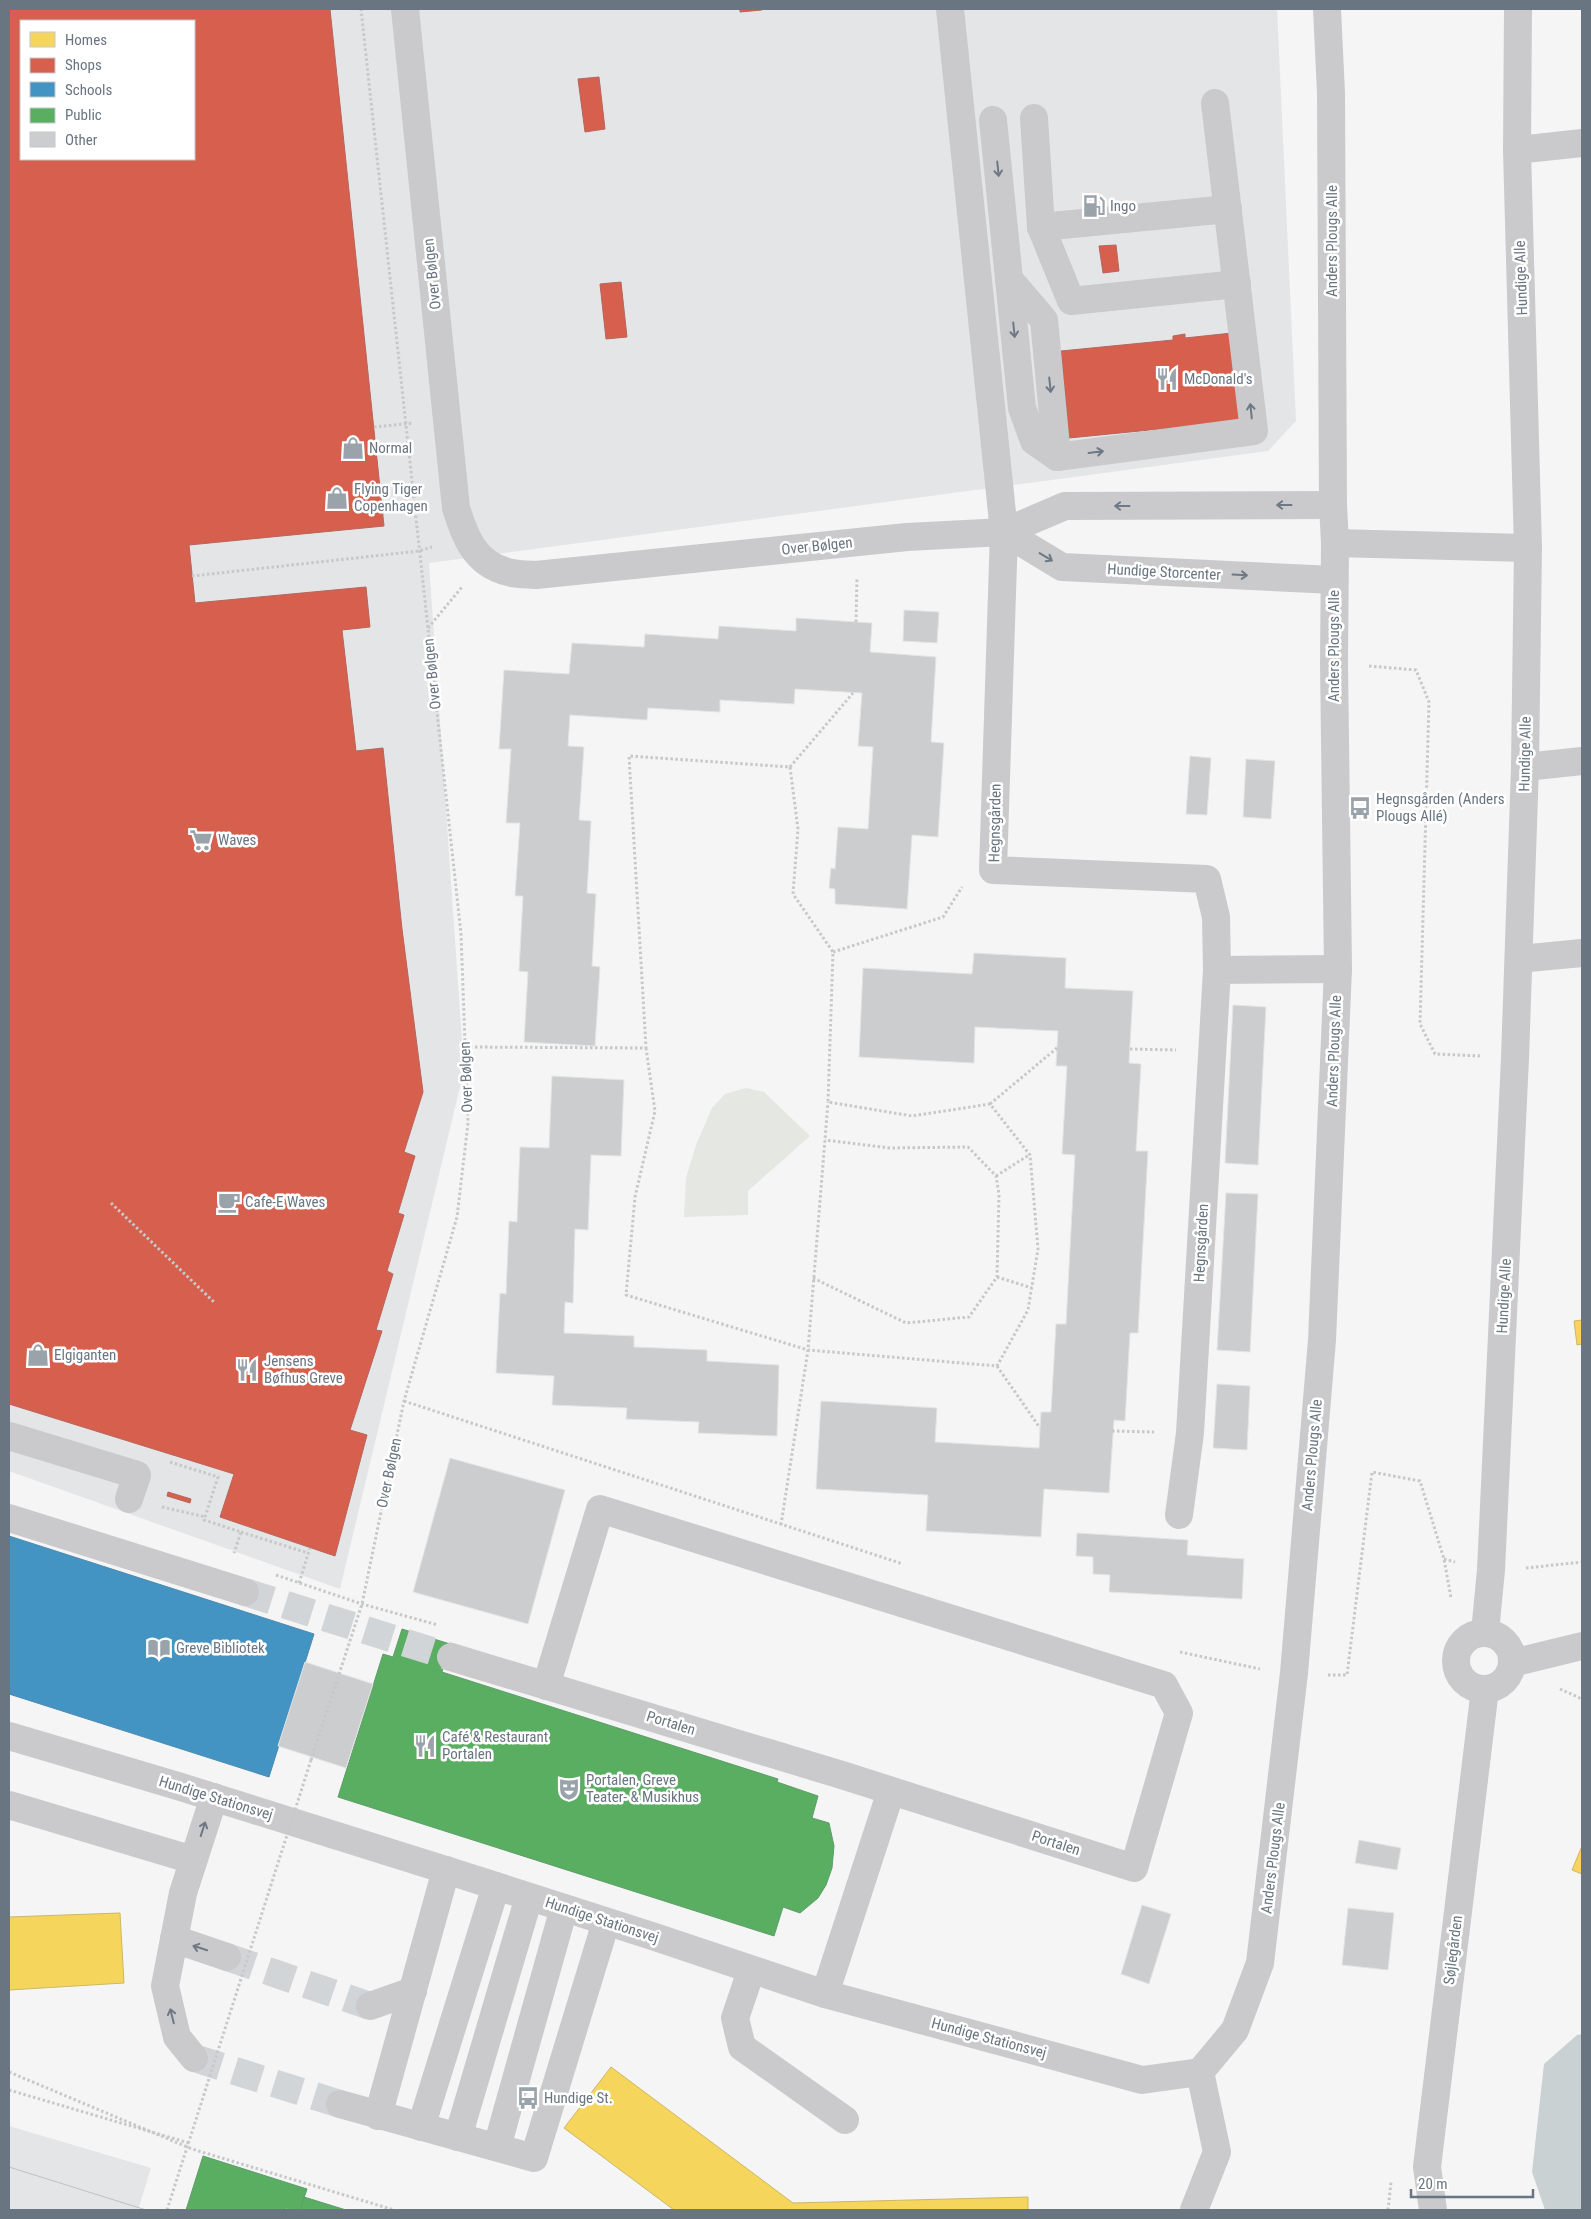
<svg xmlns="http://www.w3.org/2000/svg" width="1591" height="2219" viewBox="0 0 1591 2219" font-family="'Roboto Condensed',sans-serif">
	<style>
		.built { fill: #e4e5e6; fill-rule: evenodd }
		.green { fill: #e4e7e2 }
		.water { fill: #cad1d3 }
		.homes { fill: #f6d55c; stroke: #ccb867 }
		.shops { fill: #d6604d; stroke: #b5665d; fill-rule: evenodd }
		.schools { fill: #4393c3; stroke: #4e8aaf }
		.public { fill: #5aae61; stroke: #5e9d6b }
		.building { fill: #cccdce; stroke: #e4e4e4 }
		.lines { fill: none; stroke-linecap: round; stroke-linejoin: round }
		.minor-tunnel { stroke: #d2d5d8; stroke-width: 28; stroke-dasharray: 28 14; stroke-linecap: butt }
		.path { stroke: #c7c8c9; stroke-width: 3; stroke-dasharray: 2.5 2.5; stroke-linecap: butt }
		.minor { stroke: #cacacc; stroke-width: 28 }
		.tram { stroke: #bfc0c1; stroke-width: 1 }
		.path-bridge { stroke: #c7c8c9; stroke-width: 3; stroke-dasharray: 2.5 2.5; stroke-linecap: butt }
		.oneway { stroke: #6e7985 }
		.labels { text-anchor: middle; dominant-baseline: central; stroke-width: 5; stroke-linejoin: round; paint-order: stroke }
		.poi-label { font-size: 15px; fill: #697581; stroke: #fff; text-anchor: start }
		.street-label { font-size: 15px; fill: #697581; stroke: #fff }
	</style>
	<rect width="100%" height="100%" fill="#f5f5f5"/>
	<g class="built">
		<path d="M9,9H1277L1296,421L1268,451L429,563L464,1070L340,1589L9,1471ZM21,21H194V159H21Z"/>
		<path d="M9,2126L151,2168L138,2210H9Z"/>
	</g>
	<path class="green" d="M746,1088L764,1092L810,1136L748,1191V1215L684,1217L686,1178L696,1145L712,1108L725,1094Z"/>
	<path class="water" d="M1582,2034V2210H1545L1532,2172L1544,2064L1577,2035Z"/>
	<g class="homes">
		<path d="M1582,1320V1344L1577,1345L1574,1321Z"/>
		<path d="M1582,1846V1874L1572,1870Z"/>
		<path d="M120,1913L124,1983L9,1990V1917Z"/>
		<path d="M611,2067L793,2203L1028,2197V2210H674L564,2128Z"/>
	</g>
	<g class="shops">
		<path d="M9,9H330L384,526L189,545L195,603L366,587L370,627L342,630L356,751L383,748L402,929L423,1092L404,1152L415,1156L398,1213L404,1215L387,1271L393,1274L376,1330L382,1331L350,1430L367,1435L335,1556L220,1517L234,1474L9,1404ZM21,21H194V159H21Z"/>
		<path d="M740,9H761L762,10L740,12Z"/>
		<path d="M599,77L605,129L585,132L578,79Z"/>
		<path d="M1116,245L1119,271L1103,273L1099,246Z"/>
		<path d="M621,282L627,337L606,339L600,284Z"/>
		<path d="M1232,333L1241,421L1069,438L1061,351L1173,340V336L1185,334V338Z"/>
		<path d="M168,1492L191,1499L190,1503L167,1496Z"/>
	</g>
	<path class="schools" d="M9,1536L314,1634L269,1777L9,1694Z"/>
	<g class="public">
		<path d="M402,1629L450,1644L442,1672L778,1779L777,1782L818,1796L812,1818L829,1823L834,1846L832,1868L826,1885L818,1898L800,1913L783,1907L774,1936L338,1797L383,1654L393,1657Z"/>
		<path d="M203,2156L307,2189L300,2210H186Z"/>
		<path d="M304,2197L346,2210H300Z"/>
	</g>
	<g class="building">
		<path d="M904,610L939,612L937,643L903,641Z"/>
		<path d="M796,618L872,623L870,652L936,657L931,742L944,743L938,837L912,835L907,909L835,904V889L829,888L831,868L835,869L838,827L868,829L873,747L858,746L862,693L795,689L794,704L720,700V712L648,708L647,720L570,715L568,746L584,747L579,820L591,821L587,893L596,894L592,966L600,967L595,1046L524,1042L528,972L519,971L523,896H515L520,823H506L511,749H499L504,670L569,674L572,643L644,647L645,634L718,639L719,626L796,631Z"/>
		<path d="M1190,756L1211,758L1207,815L1186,814Z"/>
		<path d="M1246,759L1275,761L1271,819L1243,817Z"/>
		<path d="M974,953L1066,958L1065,988L1133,991L1129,1063L1141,1064L1136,1151H1148L1138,1333H1130L1125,1421L1114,1420L1109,1493L1044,1489L1041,1537L926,1531L928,1495L816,1489L821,1401L937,1408L935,1442L1039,1448L1041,1412H1051L1056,1324H1066L1075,1155L1062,1154L1067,1066H1056L1058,1031L975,1027L974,1063L859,1057L863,968L972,974Z"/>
		<path d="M1233,1005L1266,1007L1258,1165L1225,1163Z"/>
		<path d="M552,1076L624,1080L621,1156L591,1155L588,1230L575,1229L573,1303L565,1302L564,1333L634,1336V1347L707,1350V1361L779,1365L777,1436L698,1433L699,1422L626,1419L627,1408L552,1405L554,1376L496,1373L500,1293L506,1294L509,1221L517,1222L520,1147L549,1148Z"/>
		<path d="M1226,1193L1258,1194L1250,1352L1217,1350Z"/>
		<path d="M1217,1384L1250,1386L1247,1450L1213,1448Z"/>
		<path d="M450,1458L565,1490L528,1624L413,1592Z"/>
		<path d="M1077,1533L1188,1540L1187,1555L1244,1559L1242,1599L1109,1592L1110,1575L1093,1574V1557L1076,1556Z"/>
		<path d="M305,1662L373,1684L346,1768L278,1746Z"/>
		<path d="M1359,1840L1401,1848L1397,1870L1355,1863Z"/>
		<path d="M1142,1905L1171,1914L1149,1984L1121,1974Z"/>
		<path d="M1348,1908L1394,1913L1388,1970L1342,1965Z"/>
	</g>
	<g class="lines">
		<g class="minor-tunnel">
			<path d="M245,1592L451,1657"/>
			<path d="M227,1957L370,2006"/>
			<path d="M194,2058L340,2104"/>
		</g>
		<g class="path">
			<path d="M374,427L413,423"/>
			<path d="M192,576L419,551L432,547"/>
			<path d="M856,622L857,577"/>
			<path d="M428,628L462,587"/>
			<path d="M1369,666L1416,670L1429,702L1420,1024L1435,1054L1481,1056"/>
			<path d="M790,767L853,693"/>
			<path d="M833,952L943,917L962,887"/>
			<path d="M465,1047L646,1048L629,756L790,767L798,829L793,894L833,952L828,1102L912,1116L990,1104L1030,1155L1038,1249L1028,1310L997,1366L808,1350L626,1295L635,1197L655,1111L646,1048"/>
			<path d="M1130,1049L1176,1050"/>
			<path d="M990,1104L1057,1048"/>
			<path d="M996,1176L1029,1155"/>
			<path d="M111,1203L215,1303"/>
			<path d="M997,1277L1032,1288"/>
			<path d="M813,1278L906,1323L969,1317L997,1277L999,1194L996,1176L968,1147L890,1148L825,1140"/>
			<path d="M997,1366L1040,1428"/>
			<path d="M404,1401L903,1564"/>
			<path d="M1112,1431L1154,1432"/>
			<path d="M170,1462L218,1477L204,1520L241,1532L234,1553"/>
			<path d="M162,1507L206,1517"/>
			<path d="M781,1525L808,1350L828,1102"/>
			<path d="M241,1532L308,1553"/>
			<path d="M1444,1559L1455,1562"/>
			<path d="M1526,1568L1582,1562"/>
			<path d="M276,1575L362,1604L438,1625"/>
			<path d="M299,1583L310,1548"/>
			<path d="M1180,1652L1260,1669"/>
			<path d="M1328,1675H1347L1372,1472L1420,1481L1444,1559L1451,1598"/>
			<path d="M1560,1689L1582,1699"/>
			<path d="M311,1760L362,1604L404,1401L457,1217L468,1123L461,934L361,9"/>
			<path d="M9,2072L192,2149L394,2210"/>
			<path d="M286,2210H287"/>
			<path d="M1388,2210L1391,2182"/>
		</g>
		<g class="minor">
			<path d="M405,9L456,508C465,537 475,564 508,572C517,575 527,574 536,575L907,537L1004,532L1065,506L1333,505"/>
			<path d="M950,9L1004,532L993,870L1207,879L1216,917L1217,970"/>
			<path d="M1034,118L1041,227L1228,209"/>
			<path d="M993,120L1022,408L1034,441L1057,457L1254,431L1215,103"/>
			<path d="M1517,150L1582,143"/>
			<path d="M1041,227L1071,301L1237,284"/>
			<path d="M1009,279L1044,320L1057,457"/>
			<path d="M1004,532L1062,567L1334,580"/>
			<path d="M1335,543L1528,548"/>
			<path d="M1525,767L1582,761"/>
			<path d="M1519,959L1582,953"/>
			<path d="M9,1436L137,1475L129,1499"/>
			<path d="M1179,1515L1190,1433L1217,970L1338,969"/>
			<path d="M9,1518L245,1592"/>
			<path d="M1485,1632L1491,1570L1515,1058L1525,767L1528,548L1517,150L1518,9"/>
			<circle cx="1484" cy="1661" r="28"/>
			<path d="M451,1657L845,1776L1134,1868L1179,1713L1164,1685L600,1509L546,1686"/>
			<path d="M1512,1663L1582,1646"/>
			<path d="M9,1736L181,1787L446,1870L652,1936L825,1994L1142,2080L1200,2072"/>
			<path d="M9,1805L193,1860"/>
			<path d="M174,1939L227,1957"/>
			<path d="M751,1971L735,2018L742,2047L845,2120"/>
			<path d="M825,1994L891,1791"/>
			<path d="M370,2006L413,1991"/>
			<path d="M194,2058L177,2037L165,1986L183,1893L214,1797"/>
			<path d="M1200,2072L1235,2030L1260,1963L1294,1673L1322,1340L1338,969L1334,663L1335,543L1333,505L1331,93L1327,9"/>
			<path d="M340,2104L534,2158L606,1922"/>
			<path d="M378,2116L446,1870"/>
			<path d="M421,2127L496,1886"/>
			<path d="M458,2137L529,1897"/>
			<path d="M497,2147L564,1908"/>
			<path d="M1194,2210L1217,2152L1200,2072"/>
			<path d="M1433,2210L1427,2167L1485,1689"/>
		</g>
		<path class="tram" d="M9,2167L146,2210"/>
		<g class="path-bridge">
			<path d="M9,2090L189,2143"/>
			<path d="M167,2210L311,1760"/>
		</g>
	</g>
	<defs><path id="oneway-shaft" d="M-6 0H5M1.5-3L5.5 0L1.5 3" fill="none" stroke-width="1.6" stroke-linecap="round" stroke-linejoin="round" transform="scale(1.25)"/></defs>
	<g class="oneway">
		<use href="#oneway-shaft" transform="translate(998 169) rotate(84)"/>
		<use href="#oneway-shaft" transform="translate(1014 330) rotate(84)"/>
		<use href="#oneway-shaft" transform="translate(1050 385) rotate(84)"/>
		<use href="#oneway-shaft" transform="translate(1251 411) rotate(-96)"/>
		<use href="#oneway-shaft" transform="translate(1096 452) rotate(-7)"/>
		<use href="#oneway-shaft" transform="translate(1284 505) rotate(180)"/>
		<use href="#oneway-shaft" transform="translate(1122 506) rotate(180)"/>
		<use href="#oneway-shaft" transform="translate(1046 557) rotate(31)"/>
		<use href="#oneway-shaft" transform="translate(1240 575) rotate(3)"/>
		<use href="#oneway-shaft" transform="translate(203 1829) rotate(-72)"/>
		<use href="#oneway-shaft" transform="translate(200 1948) rotate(-162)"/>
		<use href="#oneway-shaft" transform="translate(172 2016) rotate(-104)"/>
	</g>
	<defs>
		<symbol id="fuel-bare" viewBox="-9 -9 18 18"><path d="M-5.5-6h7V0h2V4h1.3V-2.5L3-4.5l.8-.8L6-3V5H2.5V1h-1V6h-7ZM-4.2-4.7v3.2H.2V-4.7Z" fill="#9aa2aa" stroke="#fff" stroke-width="2.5" paint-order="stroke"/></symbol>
		<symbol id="restaurant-bare" viewBox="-9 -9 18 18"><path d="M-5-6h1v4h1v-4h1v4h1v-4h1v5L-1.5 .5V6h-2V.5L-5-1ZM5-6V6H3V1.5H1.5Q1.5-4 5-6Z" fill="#9aa2aa" stroke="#fff" stroke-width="2.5" paint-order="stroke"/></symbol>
		<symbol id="shop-bare" viewBox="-9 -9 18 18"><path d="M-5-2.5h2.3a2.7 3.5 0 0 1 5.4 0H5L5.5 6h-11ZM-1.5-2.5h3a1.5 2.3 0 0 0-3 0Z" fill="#9aa2aa" stroke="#fff" stroke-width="2.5" paint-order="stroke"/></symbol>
		<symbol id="bus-bare" viewBox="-9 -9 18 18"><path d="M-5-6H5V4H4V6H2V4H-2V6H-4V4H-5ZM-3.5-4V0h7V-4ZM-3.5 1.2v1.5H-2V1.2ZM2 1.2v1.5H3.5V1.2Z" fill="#9aa2aa" stroke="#fff" stroke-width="2.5" paint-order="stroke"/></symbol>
		<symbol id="supermarket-bare" viewBox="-9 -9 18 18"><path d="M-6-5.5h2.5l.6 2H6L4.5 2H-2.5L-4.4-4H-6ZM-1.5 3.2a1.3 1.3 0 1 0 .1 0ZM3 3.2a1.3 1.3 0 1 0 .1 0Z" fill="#9aa2aa" stroke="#fff" stroke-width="2.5" paint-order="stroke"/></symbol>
		<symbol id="cafe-bare" viewBox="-9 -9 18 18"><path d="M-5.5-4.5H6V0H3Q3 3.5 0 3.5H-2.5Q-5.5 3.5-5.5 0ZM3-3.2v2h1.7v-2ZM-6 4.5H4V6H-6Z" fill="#9aa2aa" stroke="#fff" stroke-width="2.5" paint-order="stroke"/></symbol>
		<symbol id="library-bare" viewBox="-9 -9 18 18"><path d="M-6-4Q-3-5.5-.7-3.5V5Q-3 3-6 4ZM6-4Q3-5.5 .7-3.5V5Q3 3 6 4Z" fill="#9aa2aa" stroke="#fff" stroke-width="2.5" paint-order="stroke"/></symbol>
		<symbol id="theatre-bare" viewBox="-9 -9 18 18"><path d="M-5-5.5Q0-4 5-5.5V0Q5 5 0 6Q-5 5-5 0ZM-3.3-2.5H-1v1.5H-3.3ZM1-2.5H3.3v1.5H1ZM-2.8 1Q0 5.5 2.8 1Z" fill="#9aa2aa" stroke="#fff" stroke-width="2.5" paint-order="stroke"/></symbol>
	</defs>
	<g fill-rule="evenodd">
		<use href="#fuel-bare" x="1078" y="190" width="32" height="32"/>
		<use href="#restaurant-bare" x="1151" y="363" width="32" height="32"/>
		<use href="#shop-bare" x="337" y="432" width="32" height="32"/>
		<use href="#shop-bare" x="321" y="482" width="32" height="32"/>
		<use href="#bus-bare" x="1344" y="792" width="32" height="32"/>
		<use href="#supermarket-bare" x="185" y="824" width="32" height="32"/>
		<use href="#cafe-bare" x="213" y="1186" width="32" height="32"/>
		<use href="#shop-bare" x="22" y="1339" width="32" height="32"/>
		<use href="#restaurant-bare" x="231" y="1354" width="32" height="32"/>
		<use href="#library-bare" x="143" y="1632" width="32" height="32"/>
		<use href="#restaurant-bare" x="409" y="1730" width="32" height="32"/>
		<use href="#theatre-bare" x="553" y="1773" width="32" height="32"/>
		<use href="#bus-bare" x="512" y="2082" width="32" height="32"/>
	</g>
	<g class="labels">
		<g class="poi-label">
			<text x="1110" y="206">Ingo</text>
			<text x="1184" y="379">McDonald's</text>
			<text x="369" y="448">Normal</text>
			<text x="354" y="489">Flying Tiger<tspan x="354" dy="17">Copenhagen</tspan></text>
			<text x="1376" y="799">Hegnsgården (Anders<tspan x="1376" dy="17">Plougs Allé)</tspan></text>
			<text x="218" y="840">Waves</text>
			<text x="245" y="1202">Cafe-E Waves</text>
			<text x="54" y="1355">Elgiganten</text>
			<text x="264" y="1361">Jensens<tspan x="264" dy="17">Bøfhus Greve</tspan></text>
			<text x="176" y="1648">Greve Bibliotek</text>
			<text x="442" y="1737">Café &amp; Restaurant<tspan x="442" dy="17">Portalen</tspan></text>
			<text x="586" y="1780">Portalen, Greve<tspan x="586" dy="17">Teater- &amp; Musikhus</tspan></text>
			<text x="544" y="2098">Hundige St.</text>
		</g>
		<g class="street-label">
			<text transform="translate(1332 241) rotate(-90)">Anders Plougs Alle</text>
			<text transform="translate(432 274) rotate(-96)">Over Bølgen</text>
			<text transform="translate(1521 278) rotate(-92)">Hundige Alle</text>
			<text transform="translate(817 546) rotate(-6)">Over Bølgen</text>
			<text transform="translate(1164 572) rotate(3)">Hundige Storcenter</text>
			<text transform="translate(1334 646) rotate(-90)">Anders Plougs Alle</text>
			<text transform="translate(432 674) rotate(-96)">Over Bølgen</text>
			<text transform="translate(1525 754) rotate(-89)">Hundige Alle</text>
			<text transform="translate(995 823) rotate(-89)">Hegnsgården</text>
			<text transform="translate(1334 1051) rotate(-88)">Anders Plougs Alle</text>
			<text transform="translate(466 1077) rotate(-92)">Over Bølgen</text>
			<text transform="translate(1201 1243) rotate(-87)">Hegnsgården</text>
			<text transform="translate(1504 1296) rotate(-87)">Hundige Alle</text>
			<text transform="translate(1312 1455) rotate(-85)">Anders Plougs Alle</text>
			<text transform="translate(389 1473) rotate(-78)">Over Bølgen</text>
			<text transform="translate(671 1723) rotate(17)">Portalen</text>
			<text transform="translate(216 1798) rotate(17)">Hundige Stationsvej</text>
			<text transform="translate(1056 1843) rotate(18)">Portalen</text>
			<text transform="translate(1273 1858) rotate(-83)">Anders Plougs Alle</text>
			<text transform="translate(602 1920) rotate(18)">Hundige Stationsvej</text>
			<text transform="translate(1453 1950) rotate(-83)">Søjlegården</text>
			<text transform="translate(989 2038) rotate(15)">Hundige Stationsvej</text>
		</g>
	</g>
	<rect width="1591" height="2219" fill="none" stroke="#697581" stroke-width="20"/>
	<rect x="20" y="20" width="175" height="140" fill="#ffffff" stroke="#c3c8cd"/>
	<rect x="30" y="32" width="25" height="15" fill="#f6d55c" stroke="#c3c8cd"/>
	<text x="65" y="45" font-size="15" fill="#697581">Homes</text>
	<rect x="30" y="58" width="25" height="15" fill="#d6604d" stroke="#c3c8cd"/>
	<text x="65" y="70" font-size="15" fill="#697581">Shops</text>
	<rect x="30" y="82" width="25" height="15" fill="#4393c3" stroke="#c3c8cd"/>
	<text x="65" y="95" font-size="15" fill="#697581">Schools</text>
	<rect x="30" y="108" width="25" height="15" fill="#5aae61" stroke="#c3c8cd"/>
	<text x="65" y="120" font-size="15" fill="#697581">Public</text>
	<rect x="30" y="132" width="25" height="15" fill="#cccdce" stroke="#c3c8cd"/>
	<text x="65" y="145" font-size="15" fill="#697581">Other</text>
	<path d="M1411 2189v8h122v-8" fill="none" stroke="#697581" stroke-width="2.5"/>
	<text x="1418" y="2189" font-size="15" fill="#697581" stroke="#ffffff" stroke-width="4" paint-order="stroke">20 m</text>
</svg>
